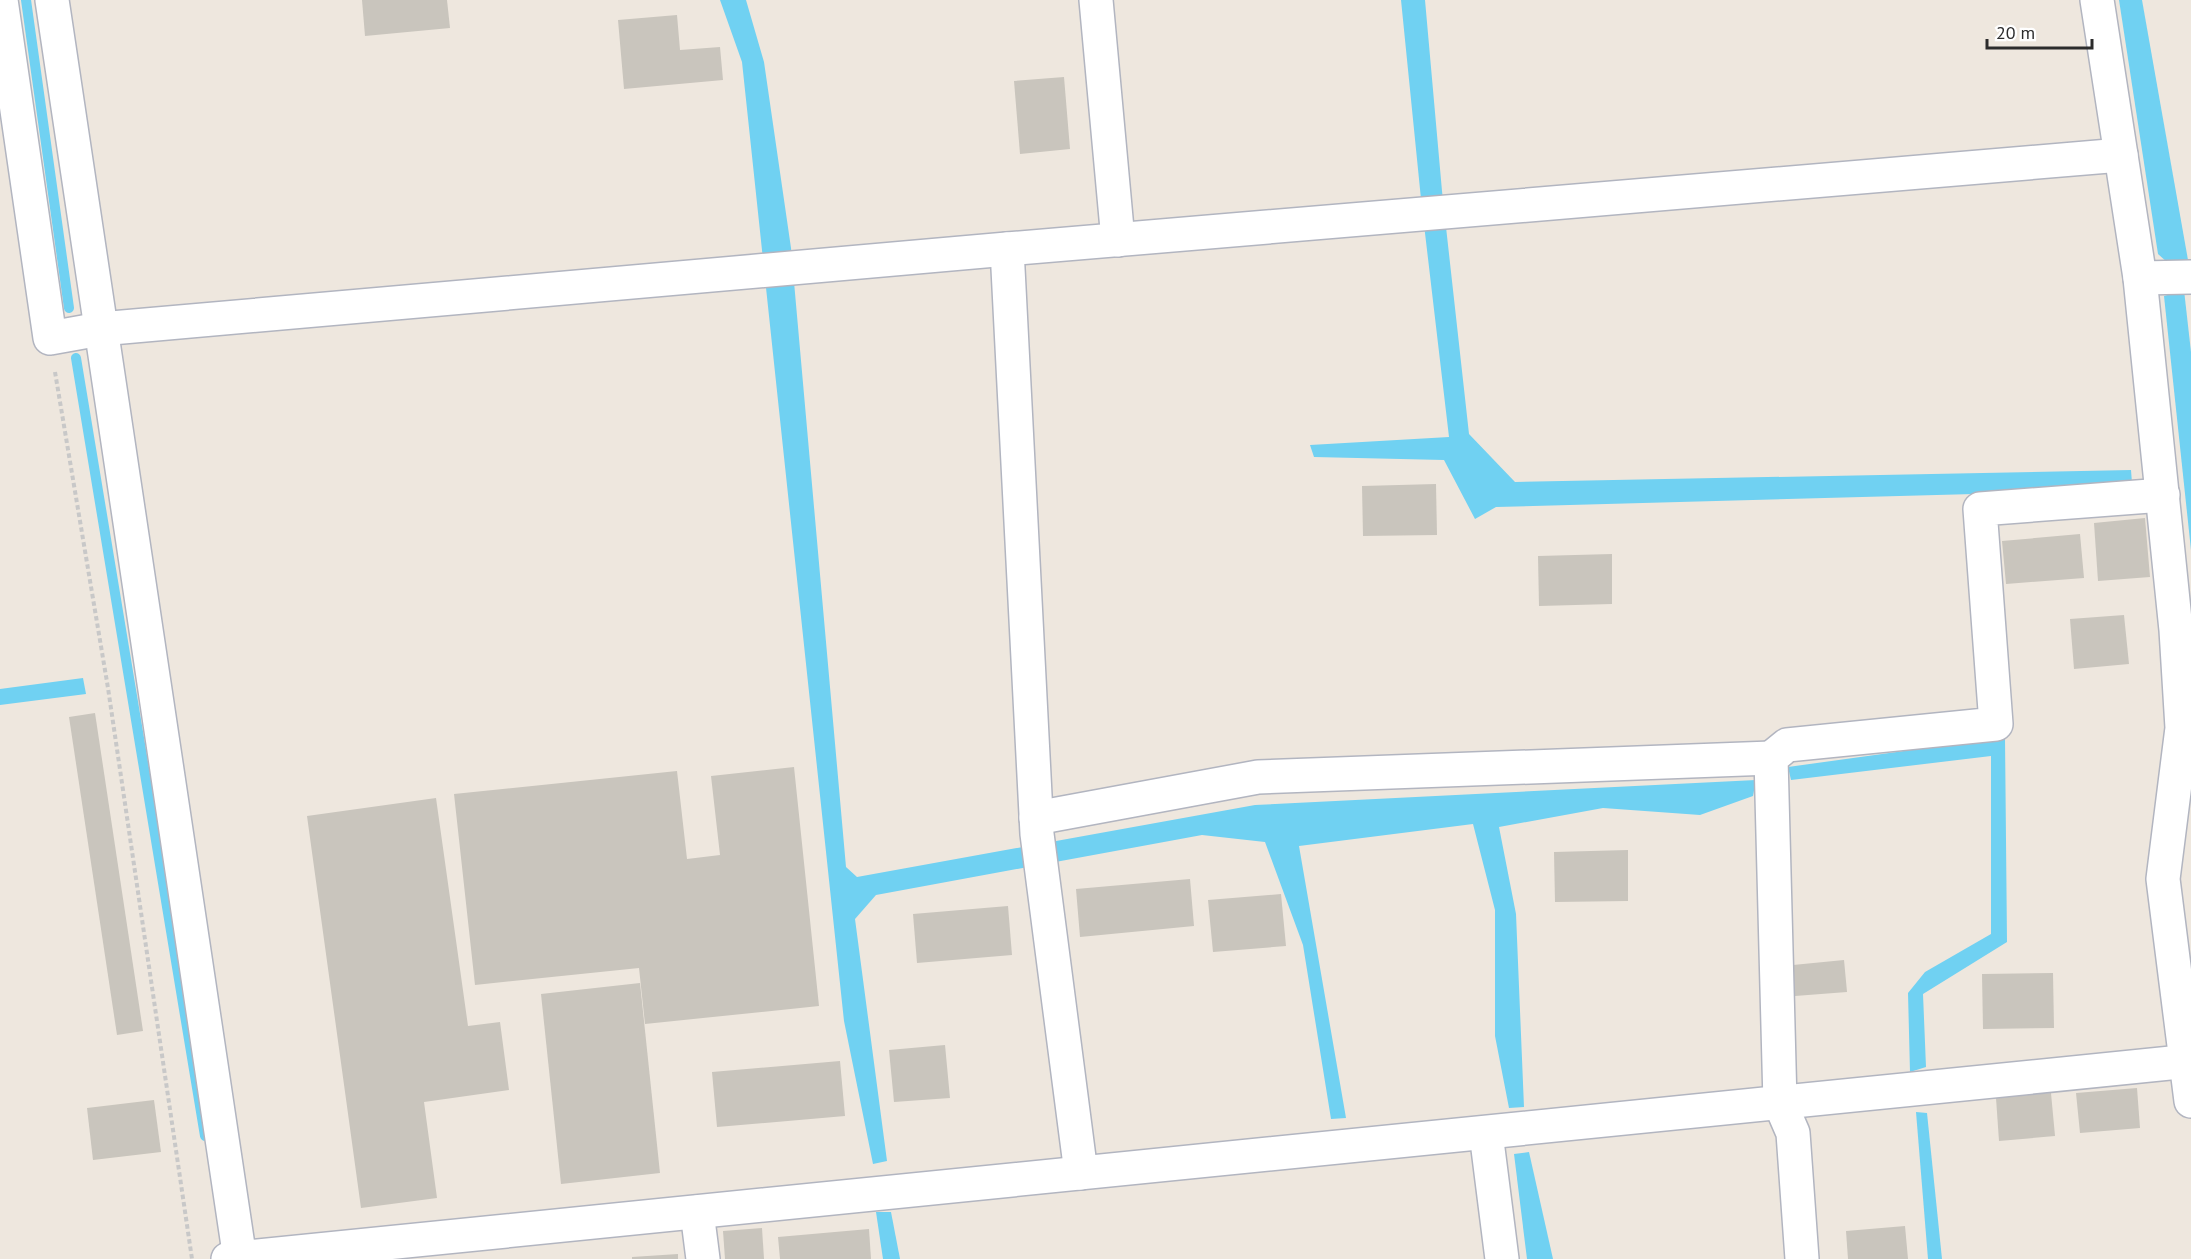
<svg xmlns="http://www.w3.org/2000/svg" width="2191" height="1259" viewBox="0 0 2191 1259" font-family="'PT Sans',sans-serif">
	<style>
		.water { fill: #70d1f2 }
		.lines { fill: none; stroke-linecap: round; stroke-linejoin: round }
		.stream { stroke: #70d1f2; stroke-width: 10 }
		.building { fill: #c9c5bd }
		.minor-casing { stroke: #b2b5c0; stroke-width: 36 }
		.path { stroke: #c8c8c8; stroke-width: 4; stroke-dasharray: 4.5 3; stroke-linecap: butt }
		.minor { stroke: #fff; stroke-width: 33 }
	</style>
	<rect width="100%" height="100%" fill="#eee7de"/>
	<g class="water">
		<path d="M720,0H746L764,62L791,248L846,867L857,877L1255,805L1756,780L1753,796L1700,815L1603,808L1499,827L1516,914L1524,1107L1509,1108L1495,1036V910L1473,824L1299,846L1346,1118L1331,1119L1303,945L1265,842L1202,835L876,895L855,919L887,1161L873,1164L844,1021L742,62Z"/>
		<path d="M1401,0H1425L1442,191L1469,434L1515,482L2131,470L2132,483L1974,494L1496,507L1475,519L1444,460L1314,457L1310,445L1449,437L1421,199Z"/>
		<path d="M2119,0H2142L2188,260L2168,263L2158,254Z"/>
		<path d="M2184,290L2191,352V550L2164,296Z"/>
		<path d="M83,678L86,694L0,705V689Z"/>
		<path d="M2005,737L2007,942L1923,994L1926,1067L1910,1072L1908,993L1925,972L1991,934V756L1791,780L1788,767Z"/>
		<path d="M1916,1112L1927,1113L1942,1259H1928Z"/>
		<path d="M1529,1152L1553,1259H1527L1514,1154Z"/>
		<path d="M876,1212H891L900,1259H883Z"/>
	</g>
	<g class="lines">
		<g class="stream">
			<path d="M26,0L69,308"/>
			<path d="M76,358L205,1136"/>
		</g>
	</g>
	<g class="building">
		<path d="M362,0H447L450,28L365,36Z"/>
		<path d="M677,15L680,50L720,47L723,80L624,89L618,20Z"/>
		<path d="M1064,77L1070,149L1020,154L1014,81Z"/>
		<path d="M1436,484L1437,535L1363,536L1362,486Z"/>
		<path d="M2145,518L2150,577L2098,581L2094,523Z"/>
		<path d="M2080,534L2084,578L2006,584L2002,541Z"/>
		<path d="M1612,554V604L1539,606L1538,556Z"/>
		<path d="M2124,615L2129,664L2074,669L2070,619Z"/>
		<path d="M95,713L143,1031L117,1035L69,717Z"/>
		<path d="M794,767L819,1006L645,1024L639,968L475,985L454,794L677,771L687,859L720,855L711,776Z"/>
		<path d="M436,798L468,1026L500,1022L509,1090L424,1102L437,1198L361,1208L307,816Z"/>
		<path d="M1628,850V901L1555,902L1554,852Z"/>
		<path d="M1190,879L1194,926L1080,937L1076,889Z"/>
		<path d="M1281,894L1286,946L1213,952L1208,900Z"/>
		<path d="M1008,906L1012,955L917,963L913,914Z"/>
		<path d="M1844,960L1847,992L1795,996L1793,965Z"/>
		<path d="M2053,973L2054,1028L1983,1029L1982,974Z"/>
		<path d="M640,983L660,1173L561,1184L541,994Z"/>
		<path d="M945,1045L950,1098L894,1102L889,1050Z"/>
		<path d="M840,1061L845,1116L717,1127L712,1072Z"/>
		<path d="M2137,1088L2140,1128L2080,1133L2076,1093Z"/>
		<path d="M2051,1093L2055,1136L1999,1141L1996,1098Z"/>
		<path d="M154,1100L161,1152L93,1160L87,1108Z"/>
		<path d="M1905,1226L1908,1259H1848L1846,1231Z"/>
		<path d="M762,1228L764,1259H725L723,1231Z"/>
		<path d="M869,1229L871,1259H780L778,1237Z"/>
		<path d="M678,1254V1259H632V1257Z"/>
	</g>
	<g class="lines">
		<defs>
			<g id="minor">
				<path d="M1,0L50,338L100,329L1007,249L2121,155"/>
				<path d="M52,0L240,1259"/>
				<path d="M1096,0L1118,240"/>
				<path d="M2097,0L2140,278L2176,630L2182,728L2163,879L2191,1101"/>
				<path d="M1007,249L1037,834L1081,1173"/>
				<path d="M2140,278L2191,277"/>
				<path d="M1036,818L1258,777L1771,758"/>
				<path d="M1486,1133L1502,1259"/>
				<path d="M697,1212L703,1259"/>
				<path d="M228,1259L2191,1061"/>
				<path d="M1802,1259L1793,1133L1780,1103L1771,758L1787,745L1996,724L1980,509L2163,495"/>
			</g>
		</defs>
		<use href="#minor" class="minor-casing"/>
		<path class="path" d="M55,372L108,688L192,1259"/>
		<use href="#minor" class="minor"/>
	</g>
	<path d="M1987 39v9h105v-9" fill="none" stroke="#2c2c2c" stroke-width="3"/>
	<text x="1996" y="39" font-size="18" fill="#2c2c2c" stroke="#ffffff" stroke-width="4.5" paint-order="stroke">20 m</text>
</svg>
